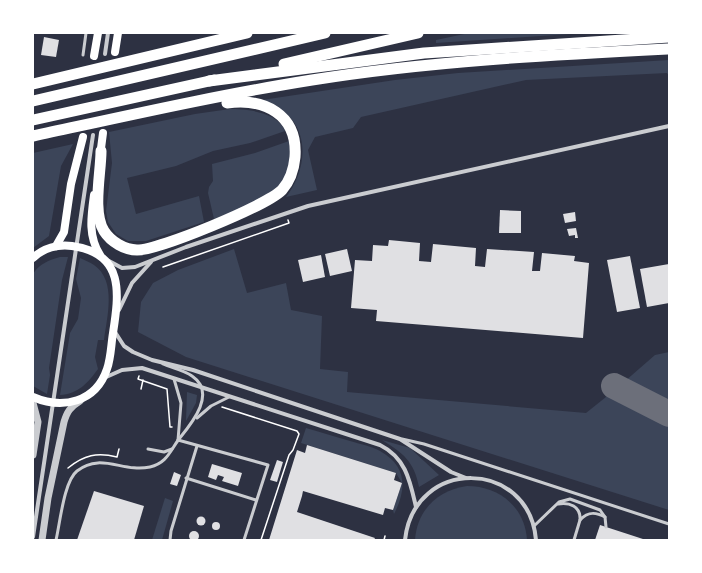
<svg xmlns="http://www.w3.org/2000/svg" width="702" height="573" viewBox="0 0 702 573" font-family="'PT Serif',serif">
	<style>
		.green { fill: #3c4559 }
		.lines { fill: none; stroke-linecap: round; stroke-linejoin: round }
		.taxiway { stroke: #6c6f7a; stroke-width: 26 }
		.building { fill: #e0e0e3 }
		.path { stroke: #fff; stroke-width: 1.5 }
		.service { stroke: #caccd0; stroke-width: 3 }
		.minor { stroke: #caccd0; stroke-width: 4 }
		.tertiary { stroke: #caccd0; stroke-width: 7 }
		.secondary { stroke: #fff; stroke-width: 8 }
		.motorway { stroke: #fff; stroke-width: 11 }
	</style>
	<rect width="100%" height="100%" fill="#2d3142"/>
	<g class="green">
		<path d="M469,33H585L436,43V40Z"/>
		<path d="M669,60V76L667,73L526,80L361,117L353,128L315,137L308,150L317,190L286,197C302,177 310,144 293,121C286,111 272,105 262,100L395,80L458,73Z"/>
		<path d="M230,109C247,109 278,112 285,131L250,143L213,151L176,166L127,178L136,214L199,196L204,222L146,241H128L116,234L108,222L106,211L112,163L109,132L195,114Z"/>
		<path d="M289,141C300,191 251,206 214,219L208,193L209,187L213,181L212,164L255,153Z"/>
		<path d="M73,144L61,166L49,236L33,248V153Z"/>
		<path d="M234,249L247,293L286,283L291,310L322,316L320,369L348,372L347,392L586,413L611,393L669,423V510L186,357L138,332L141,302L153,283L178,270Z"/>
		<path d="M60,257H68L62,280L49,368L50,375L47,394L33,386V274C39,264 49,260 60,257Z"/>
		<path d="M80,258C84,260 90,262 94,265C117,281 107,317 104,340H98L95,357L98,369C88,383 78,394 60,395L70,333L78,319L81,298L76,279Z"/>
		<path d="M669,352V404L624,382L655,355Z"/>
		<path d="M187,392L197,395L196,403L186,421Z"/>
		<path d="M306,428C321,432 335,437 350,441C360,444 371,446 380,451C407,466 407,489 394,514L393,510L402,483L396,473L301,443Z"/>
		<path d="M382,440L410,448L439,475L419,487C414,461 403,453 382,440Z"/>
		<path d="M467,486C499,486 525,507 527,540H415C417,510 438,490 467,486Z"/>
		<path d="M165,498L173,501L162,540H152Z"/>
	</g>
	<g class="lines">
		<path class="taxiway" d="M614,386L669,414"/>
	</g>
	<g class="building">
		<path d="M44,37L59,40L56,57L41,55Z"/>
		<path d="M500,210L521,211V233H499Z"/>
		<path d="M575,212L576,221L565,223L563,214Z"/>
		<path d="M576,228L578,238H575V235L569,236L567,229Z"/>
		<path d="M389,240L420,243L419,261L431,262L433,244L476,248L475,266L485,267L487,249L534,252L532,271H540L542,253L575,256L574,261L589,263L583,338L376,321L377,310L351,308L355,260L372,261L373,245L388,246Z"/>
		<path d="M347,249L352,271L330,276L325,254Z"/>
		<path d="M321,255L325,277L303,282L298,260Z"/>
		<path d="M630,256L640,308L617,312L607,260Z"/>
		<path d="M669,264V303L647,307L640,269Z"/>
		<path d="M307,445L396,473L394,480L402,483L393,510L385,508L383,515L303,491L302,496L297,512L375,538L374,540H269L297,450L305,453Z"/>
		<path d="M277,460L283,462L277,482L270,480Z"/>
		<path d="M212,464L242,473L238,486L222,481L224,477L218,475L216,480L208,477Z"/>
		<path d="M174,472L181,475L177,486L170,484Z"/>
		<path d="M94,491L144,506L134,540H77Z"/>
		<circle cx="201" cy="521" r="4.5"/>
		<circle cx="216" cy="526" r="4"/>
		<path d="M600,525L646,540H595Z"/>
		<circle cx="194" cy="536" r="5"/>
	</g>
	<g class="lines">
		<g class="path">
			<path d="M163,267L289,223L288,220"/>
			<path d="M139,376L138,379L167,389L170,427H172"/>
			<path d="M141,389L143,380"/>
			<path d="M222,407L297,431L299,434L293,450L289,455L261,540"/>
			<path d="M68,468C84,455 97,452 117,457L119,449"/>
			<path d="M384,540L385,536"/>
		</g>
		<g class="service">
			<path d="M83,55L86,33"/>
			<path d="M174,379L181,403L178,440"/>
			<path d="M197,418L211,406L229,397"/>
			<path d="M402,439L424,444L669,524"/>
			<path d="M178,440L268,465L244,540"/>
			<path d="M148,449L164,452L172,449"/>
			<path d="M186,478L256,500"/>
			<path d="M558,504C569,502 581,506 580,520C588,511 596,512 605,517"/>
			<path d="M534,526L559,502L570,499L600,510L605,517L606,527"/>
			<path d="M56,540C60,523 64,481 77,471C101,452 123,473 150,467C167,463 170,451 179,439C192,423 217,393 192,376C184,370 172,368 163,364"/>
			<path d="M170,540L171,531L197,446"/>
			<path d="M574,540L580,520"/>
		</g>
		<g class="minor">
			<path d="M105,54L108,33"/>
			<path d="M109,261L122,268L135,267L186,247L308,206L669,126"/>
			<path d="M119,310L132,283L151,262"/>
			<path d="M115,332L124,346L133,352L152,360L193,370L400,439L451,472L466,478"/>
			<path d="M104,378L122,370L142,368L380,445C406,458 410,481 416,507"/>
			<path d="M33,537L93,135"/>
			<path d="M405,540C414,457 529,458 536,540"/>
		</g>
		<g class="tertiary">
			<path d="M33,403L38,422L33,455"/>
			<path d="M42,540L48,498L64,422C67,412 70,407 80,401"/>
		</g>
		<g class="secondary">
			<path d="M115,52L118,33"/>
			<path d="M94,56L98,33"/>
			<path d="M100,156L103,133"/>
			<path d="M94,195C91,217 88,236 100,255"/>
			<path d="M56,246L64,232L71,184L83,137"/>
			<path d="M33,258C43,248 58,244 72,246C125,253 119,294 113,333C111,345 111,358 107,369C96,402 63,410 33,397"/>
		</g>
		<g class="motorway">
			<path d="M284,64L418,33"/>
			<path d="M209,81L424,53L669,37"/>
			<path d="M33,84L247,33"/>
			<path d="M33,101L325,33"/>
			<path d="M33,120L214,80"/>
			<path d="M33,136C126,116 218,95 312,80C430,61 550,55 669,49"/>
			<path d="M101,151C101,173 92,212 104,231C111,242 125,250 137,250C159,250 266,206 282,190C290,181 294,168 295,157C298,114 264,98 227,103"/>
		</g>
	</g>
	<rect width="702" height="573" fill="none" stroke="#ffffff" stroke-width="68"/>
</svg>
